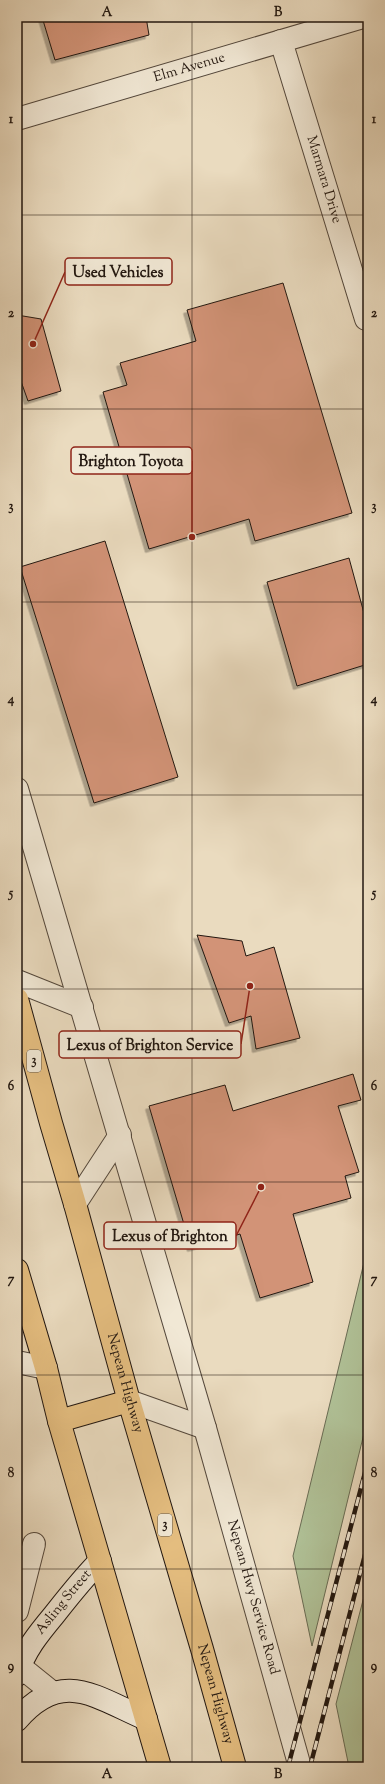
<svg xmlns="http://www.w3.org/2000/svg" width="385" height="1784" viewBox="0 0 385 1784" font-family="'Sorts Mill Goudy',serif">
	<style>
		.green { fill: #b0c197; stroke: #696c54 }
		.building { fill: #d29377; stroke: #221710; filter: url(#shadow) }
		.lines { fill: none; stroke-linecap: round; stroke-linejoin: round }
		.street-casing { stroke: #54483c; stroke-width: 24 }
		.secondary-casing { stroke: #221710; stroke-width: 24 }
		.highway-casing { stroke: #221710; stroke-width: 24 }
		.street { stroke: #f1e8d5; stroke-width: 22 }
		.secondary { stroke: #f1e8d5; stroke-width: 22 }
		.highway { stroke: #e5be80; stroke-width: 22 }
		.rail-casing { stroke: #221710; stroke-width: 4.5 }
		.rail { stroke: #f1e8d5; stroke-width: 3; stroke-dasharray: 9; stroke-linecap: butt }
		.grid { fill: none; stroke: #221710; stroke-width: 1; stroke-opacity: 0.55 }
		.labels { text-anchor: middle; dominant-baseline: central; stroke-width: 3.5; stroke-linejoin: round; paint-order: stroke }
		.shield { fill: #f1e8d5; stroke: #60564b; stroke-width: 1 }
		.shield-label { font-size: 13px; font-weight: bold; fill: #221710 }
		.street-label { font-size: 14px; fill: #221710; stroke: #f1e8d5 }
		.leader { fill: none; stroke: #8f2418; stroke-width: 1.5 }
		.callout-dot { fill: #8f2418; stroke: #f1e8d5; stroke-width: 1.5 }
		.callout { fill: #f1e8d5; stroke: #8f2418; stroke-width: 1.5 }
		.callout-label { font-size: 15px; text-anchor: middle; font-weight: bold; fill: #221710 }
		.neatline { fill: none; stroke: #221710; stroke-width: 1.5 }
		.grid-label { font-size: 13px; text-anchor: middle; font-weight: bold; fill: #221710 }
	</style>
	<defs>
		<filter id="shadow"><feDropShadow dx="-3.5" dy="3.5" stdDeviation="0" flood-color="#0004"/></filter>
	</defs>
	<rect width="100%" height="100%" fill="#eadbbf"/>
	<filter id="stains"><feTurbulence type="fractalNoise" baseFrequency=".005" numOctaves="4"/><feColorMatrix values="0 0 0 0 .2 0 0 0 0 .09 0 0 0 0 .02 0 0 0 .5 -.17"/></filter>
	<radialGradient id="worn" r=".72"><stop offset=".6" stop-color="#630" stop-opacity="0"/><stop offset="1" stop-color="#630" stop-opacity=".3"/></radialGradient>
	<g class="green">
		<path d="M368,1246V1417L312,1646L293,1556Z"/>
		<path d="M368,1581V1751L365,1767H349L336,1704Z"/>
	</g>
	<g class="building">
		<path d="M42,17H146L149,35L55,60Z"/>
		<path d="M283,283L352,513L255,541L249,519L149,549L103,392L127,385L120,363L196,341L187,310Z"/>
		<path d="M17,315L41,319L61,391L28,401L17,370Z"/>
		<path d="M105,541L178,777L94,803L20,567Z"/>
		<path d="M349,558L368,628V664L297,686L267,582Z"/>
		<path d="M197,935L242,941L246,956L274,947L300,1038L256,1049L251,1016L229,1023Z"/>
		<path d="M353,1074L361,1100L338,1106L359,1172L345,1176L351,1198L293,1214L313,1282L260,1298L240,1234L191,1248L149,1106L225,1085L233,1111Z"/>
	</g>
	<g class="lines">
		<defs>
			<g id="street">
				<path id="s1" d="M281,41L366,319"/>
				<path id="s2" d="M17,119L363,17"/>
				<path id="s3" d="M17,789L205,1428L300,1767"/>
				<path d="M17,981L82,1007"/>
				<path d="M75,1204L120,1135"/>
				<path d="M17,1362L46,1368"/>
				<path d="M129,1401L205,1428"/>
				<path d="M17,1611L34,1544"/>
				<path d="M17,1664L53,1693"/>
			</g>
			<g id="secondary">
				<path id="s4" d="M17,1675C24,1651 39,1633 54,1615C69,1596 83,1578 100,1561"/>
				<path d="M17,1720C62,1668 95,1697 146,1719"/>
			</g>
			<g id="highway">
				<path id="s5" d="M17,999L51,1123L75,1204L129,1401L202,1649L235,1767"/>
				<path d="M17,1270L46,1368L59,1421L160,1767"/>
				<path d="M59,1421L129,1401"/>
			</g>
		</defs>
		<use href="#street" class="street-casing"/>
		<use href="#secondary" class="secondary-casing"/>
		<use href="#highway" class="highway-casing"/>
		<use href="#street" class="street"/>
		<use href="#secondary" class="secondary"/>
		<use href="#highway" class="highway"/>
		<defs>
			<g id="rail">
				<path d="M288,1767L368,1461"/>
				<path d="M310,1767L368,1543"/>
			</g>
		</defs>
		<use href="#rail" class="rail-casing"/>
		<use href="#rail" class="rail"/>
	</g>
	<path class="grid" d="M192,17V1767M17,215H368M17,409H368M17,602H368M17,795H368M17,989H368M17,1182H368M17,1375H368M17,1569H368"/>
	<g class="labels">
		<g class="shield">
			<rect x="27" y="1050" width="14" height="22" rx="3"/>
			<rect x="158" y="1514" width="14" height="22" rx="3"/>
		</g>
		<g class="shield-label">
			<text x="34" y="1061">3</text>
			<text x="165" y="1525">3</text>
		</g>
		<g class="street-label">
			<text stroke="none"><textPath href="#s2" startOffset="180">Elm Avenue</textPath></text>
			<text stroke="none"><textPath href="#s1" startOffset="145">Marmara Drive</textPath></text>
			<text stroke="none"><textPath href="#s5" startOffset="399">Nepean Highway</textPath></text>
			<text stroke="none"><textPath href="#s3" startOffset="842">Nepean Hwy Service Road</textPath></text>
			<text stroke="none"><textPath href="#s4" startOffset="87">Asling Street</textPath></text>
			<text stroke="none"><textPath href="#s5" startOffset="723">Nepean Highway</textPath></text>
		</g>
	</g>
	<path class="leader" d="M33 344L65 272M192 537L192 461M250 986L241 1044M261 1187L236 1236"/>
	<g class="callout-dot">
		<circle cx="33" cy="344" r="4"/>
		<circle cx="192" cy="537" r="4"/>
		<circle cx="250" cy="986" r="4"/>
		<circle cx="261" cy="1187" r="4"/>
	</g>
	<g class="callout">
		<rect x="65" y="258" width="107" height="27" rx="4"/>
		<rect x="71" y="447" width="121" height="27" rx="4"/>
		<rect x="59" y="1031" width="182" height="27" rx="4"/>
		<rect x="104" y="1222" width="132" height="27" rx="4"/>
	</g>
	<g class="callout-label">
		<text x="118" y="277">Used Vehicles</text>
		<text x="131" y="466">Brighton Toyota</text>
		<text x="150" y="1050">Lexus of Brighton Service</text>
		<text x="170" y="1241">Lexus of Brighton</text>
	</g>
	<rect width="385" height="1784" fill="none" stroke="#eadbbf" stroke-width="44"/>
	<rect x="22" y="22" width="341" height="1740" class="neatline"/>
	<g class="grid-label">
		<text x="107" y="16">A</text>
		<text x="278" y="16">B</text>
		<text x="11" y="123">1</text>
		<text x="374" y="123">1</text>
		<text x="11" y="317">2</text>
		<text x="374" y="317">2</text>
		<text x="11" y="510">3</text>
		<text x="374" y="510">3</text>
		<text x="11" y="703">4</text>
		<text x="374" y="703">4</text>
		<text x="11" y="897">5</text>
		<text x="374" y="897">5</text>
		<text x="11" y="1090">6</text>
		<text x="374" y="1090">6</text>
		<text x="11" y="1283">7</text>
		<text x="374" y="1283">7</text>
		<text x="11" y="1477">8</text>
		<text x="374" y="1477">8</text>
		<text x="11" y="1670">9</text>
		<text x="374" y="1670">9</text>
		<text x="107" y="1778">A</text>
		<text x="278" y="1778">B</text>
	</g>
	<rect width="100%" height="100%" filter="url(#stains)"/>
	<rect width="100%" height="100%" fill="url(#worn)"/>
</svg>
